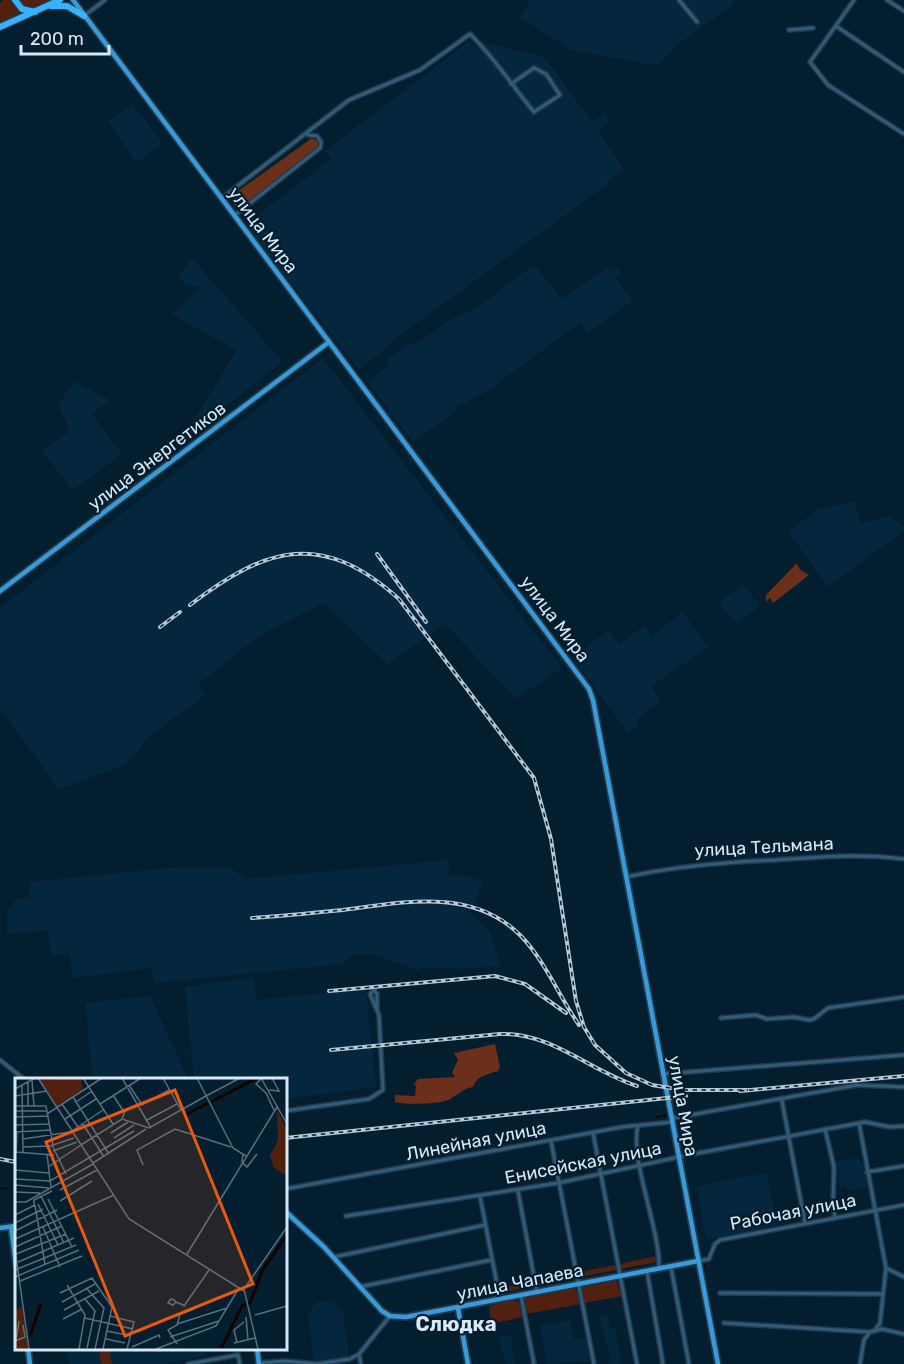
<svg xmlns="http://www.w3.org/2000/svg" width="904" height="1364" viewBox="0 0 904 1364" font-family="Rubik,sans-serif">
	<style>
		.built { fill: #04273d }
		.green { fill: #52200f }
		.forest { fill: #6b2f1a }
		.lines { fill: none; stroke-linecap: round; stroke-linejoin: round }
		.stream { stroke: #140000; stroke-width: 1.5 }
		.minor-casing { stroke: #213a4b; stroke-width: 6 }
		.major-casing { stroke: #213a4b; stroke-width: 8 }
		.highway-casing { stroke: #213a4b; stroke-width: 9 }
		.minor { stroke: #305b79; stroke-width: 3 }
		.major { stroke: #389ad8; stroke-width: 4.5 }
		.highway { stroke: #38b2ff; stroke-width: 6 }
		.rail-casing { stroke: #b6c7d5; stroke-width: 4 }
		.rail { stroke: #031e2f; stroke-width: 1.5; stroke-dasharray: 4.5; stroke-linecap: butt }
		.labels { text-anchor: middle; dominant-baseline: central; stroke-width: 4.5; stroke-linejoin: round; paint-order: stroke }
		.street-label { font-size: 18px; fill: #d8e8f5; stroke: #031e2f }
		.neighbourhood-label { font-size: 20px; font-weight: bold; fill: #d8e8f5; stroke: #031e2f }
		.inset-river { fill: none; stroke: #140000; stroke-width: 3 }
		.inset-road { fill: none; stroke: #586f7e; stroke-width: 1.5 }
		.view { fill: #e8590c; fill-opacity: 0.15; stroke: #e8590c; stroke-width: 3 }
		.inset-edge { fill: none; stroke: #d8e8f5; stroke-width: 3 }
	</style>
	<rect width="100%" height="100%" fill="#031e2f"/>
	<g class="built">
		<path d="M530,0H733L735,3L677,45L658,66L571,50L520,17Z"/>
		<path d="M469,41L478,49L484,43L540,55L552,67L592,122L605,113L611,121L598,131L624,169L607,182L608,184L392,341L388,347L359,370L246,224L331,159L325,151Z"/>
		<path d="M133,104L163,144L136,163L108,121Z"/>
		<path d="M192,258L283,362L193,431L189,428L236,351L172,314L201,287L184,284L178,277Z"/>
		<path d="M536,267L562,299L606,268L610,272L617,268L621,273L615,278L633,300L588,333L580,323L489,390L456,408L457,411L413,442L367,381L389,366L385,361L410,342L413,346L450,320L481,305L525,271Z"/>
		<path d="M323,358L562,668L516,699L445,624L388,664L323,603L259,636L199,684L205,695L150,736L126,765L59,789L0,709V608Z"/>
		<path d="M74,381L110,400L92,414L122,454L73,490L42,451L70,431L58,405Z"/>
		<path d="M854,501L861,523L889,516L904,527V531L828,587L788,531L819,509Z"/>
		<path d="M743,584L760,606L737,624L721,607L723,606L720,601Z"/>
		<path d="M683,612L708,648L651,686L660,701L636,720L639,725L628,733L572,657L609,630L619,644L644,626L652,636Z"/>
		<path d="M448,860L450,875H463L483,881L471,912L490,932L501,966L462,969L420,968L419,971L376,955L354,954L342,964L154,983L151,968L73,978L69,954L51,956L48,930L7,934V912L16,899L29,897L30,882L169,868L230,867L245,879Z"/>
		<path d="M254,978L256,1000L366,989L376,1087L285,1099V1079H194L185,987Z"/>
		<path d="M150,996L188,1079H93L85,1003Z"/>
		<path d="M857,1158L864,1164L868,1188L847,1191L846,1186L840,1187L836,1162Z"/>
		<path d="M767,1173L777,1225L706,1240L696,1186Z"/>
		<path d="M332,1301L343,1312L349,1357L314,1362L308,1315L316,1302Z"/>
		<path d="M607,1315L610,1328H615L621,1364H608V1361L611,1360L599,1317Z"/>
		<path d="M570,1320L574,1339L585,1337L590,1361L547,1364L540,1326Z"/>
		<path d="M511,1335L515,1364H506L498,1337Z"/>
		<path d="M67,1348H204L205,1356L167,1364H69Z"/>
	</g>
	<g class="green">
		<path d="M3,0H13L16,8L26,14L0,24V3Z"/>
		<path d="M18,0H54L31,8L23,7Z"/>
		<path d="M657,1256L658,1262L620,1269L619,1264Z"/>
		<path d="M616,1265L617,1270L580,1277L579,1272Z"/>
		<path d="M575,1273L576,1278L537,1286L536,1281Z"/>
		<path d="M533,1281L534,1286L501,1293L500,1288Z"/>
		<path d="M616,1281L622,1296L584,1303L583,1287Z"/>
		<path d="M575,1288L581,1304L526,1314L525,1298Z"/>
		<path d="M512,1300L519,1302L522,1317L491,1324L489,1306Z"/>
		<path d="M109,1349L112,1364H101L99,1352Z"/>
	</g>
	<g class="forest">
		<path d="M312,138L318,141L319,147L243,206L235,207L230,197Z"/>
		<path d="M797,563L800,570L809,575L773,603L770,598L766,602V595Z"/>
		<path d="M495,1044L500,1067L498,1071C486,1075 478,1075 473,1087C463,1088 457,1096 448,1100C441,1104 402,1105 395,1102V1095L415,1096L416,1086L414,1084L418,1079L455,1077L452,1073L458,1060L454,1053Z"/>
	</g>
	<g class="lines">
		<g class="stream">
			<path d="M673,1114L686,1112"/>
			<path d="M656,1117L668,1115"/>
			<path d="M675,1121L682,1154"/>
			<path d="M683,1162L692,1211"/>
			<path d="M0,1189L8,1188"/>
			<path d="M692,1214L701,1258"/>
			<path d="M704,1265V1278"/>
			<path d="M712,1318L721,1364"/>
		</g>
		<defs>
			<g id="minor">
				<path d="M679,0L697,22"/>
				<path d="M854,0L810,62L828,85L904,134"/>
				<path d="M887,0L904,11"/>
				<path d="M85,15L105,0"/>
				<path d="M836,26L904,72"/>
				<path d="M789,30L813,28"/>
				<path d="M222,198L349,100L420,70L470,34C494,57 513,87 534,112L560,95L546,74L534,68L511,84"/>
				<path d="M235,215L320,148L321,142L317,136L308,135"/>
				<path d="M626,877C676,866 725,862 776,860C819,857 861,853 904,859"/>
				<path d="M721,1018L756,1015L767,1019L794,1017L809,1020L814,1019L828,1008L904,997"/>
				<path d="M0,1060L24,1079"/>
				<path d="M663,1074L904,1055"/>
				<path d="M782,1101L805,1223"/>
				<path d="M285,1111L369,1099L383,1090L379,1015L370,994L374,990L377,994V1009"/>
				<path d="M673,1118L857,1085L904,1087"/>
				<path d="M859,1123L886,1268L880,1323L875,1330"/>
				<path d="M638,1126C629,1159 661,1231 659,1269"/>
				<path d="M825,1129L834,1167L833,1203L835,1217"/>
				<path d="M593,1133L637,1364"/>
				<path d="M551,1141L594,1364"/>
				<path d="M867,1172L904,1166"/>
				<path d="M285,1189L622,1127L672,1122"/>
				<path d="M518,1191L537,1293"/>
				<path d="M480,1196L500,1300"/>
				<path d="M346,1216L558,1183L688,1155L865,1122L890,1127L904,1126"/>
				<path d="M334,1257L485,1225"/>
				<path d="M699,1261L709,1259L715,1244L720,1240L904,1205"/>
				<path d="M671,1267L689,1364"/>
				<path d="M886,1268L904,1277"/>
				<path d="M647,1271L663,1364"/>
				<path d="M359,1287L491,1260"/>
				<path d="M720,1293L883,1294"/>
				<path d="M521,1296L534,1364"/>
				<path d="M724,1323L870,1332L882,1329L904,1334"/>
				<path d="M359,1354L361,1364"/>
				<path d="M260,1363L285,1361L317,1364L350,1359L359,1354L390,1316"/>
				<path d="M188,1364L238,1355L240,1364"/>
				<path d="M860,1364L864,1340L870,1332"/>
			</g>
			<g id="major">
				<path d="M73,0L589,689L593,700L718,1364"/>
				<path d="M0,591L329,342"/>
				<path d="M285,1211L324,1247L382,1311L390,1316L406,1317L698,1261"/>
				<path d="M11,1227L16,1265"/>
				<path d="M0,1228L16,1226"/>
				<path d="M458,1308L468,1364"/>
				<path d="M28,1348L30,1364"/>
				<path d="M257,1348L259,1364"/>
			</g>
			<g id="highway">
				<path d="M15,0L22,9L35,12"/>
				<path d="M51,6H67L84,16"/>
				<path d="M0,27L60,0"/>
			</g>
		</defs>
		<use href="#minor" class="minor-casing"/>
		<use href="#major" class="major-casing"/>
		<use href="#highway" class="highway-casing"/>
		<use href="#minor" class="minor"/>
		<use href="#major" class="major"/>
		<use href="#highway" class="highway"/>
		<defs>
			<g id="rail">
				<path d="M377,554L426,622"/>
				<path d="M190,605C267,546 322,530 399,599L534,778L551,839L576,1001L584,1027L595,1045L626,1073L652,1085L683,1090H748"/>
				<path d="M160,627L180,612"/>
				<path d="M252,918C282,916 313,913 343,910C404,902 473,887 521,936C545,961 559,996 579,1025"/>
				<path d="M329,991L495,976L525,984L566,1013"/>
				<path d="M331,1050L500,1034C551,1032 590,1071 637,1086"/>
				<path d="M740,1091L904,1076"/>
				<path d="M285,1138L686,1096"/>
				<path d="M0,1159L16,1162"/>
			</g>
		</defs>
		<use href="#rail" class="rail-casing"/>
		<use href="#rail" class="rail"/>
	</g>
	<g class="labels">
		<g class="street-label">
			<text transform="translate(263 230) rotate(53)">улица Мира</text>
			<text transform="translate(157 456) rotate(-37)">улица Энергетиков</text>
			<text transform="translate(555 619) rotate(53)">улица Мира</text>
			<text transform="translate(764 847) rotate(-3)">улица Тельмана</text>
			<text transform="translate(683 1106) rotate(80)">улица Мира</text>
			<text transform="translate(476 1141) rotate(-11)">Линейная улица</text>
			<text transform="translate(583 1163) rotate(-11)">Енисейская улица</text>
			<text transform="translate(793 1212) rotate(-11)">Рабочая улица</text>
			<text transform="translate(520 1282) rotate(-11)">улица Чапаева</text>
		</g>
		<g class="neighbourhood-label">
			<text x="456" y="1324">Слюдка</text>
		</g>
	</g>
	<g transform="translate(15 1078)">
		<rect width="272" height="272" fill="#031e2f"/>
		<path d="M66,0L68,11L42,28L25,2ZM262,32L271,50V97L259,90L255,78L263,62ZM7,228L13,271H0V233Z" fill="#52200f"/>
		<path class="inset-river" d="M196,24L242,0M169,38L193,25M15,258L26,226M206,271L227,228L235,225L247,193L272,157"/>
		<path class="inset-road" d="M23,0L114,141L229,213M68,0L98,46M107,0L136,50M148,0L166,32M182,0L218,70L231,78M246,0L272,46M247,0L241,6L251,15L259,32M17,2L19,28M114,7L127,27L154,12M7,8L8,75M0,11L20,0M254,12L264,13L257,0M98,17L109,34M0,18L32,13M191,18L225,0M58,19L94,76M61,24L77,13M47,26L63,49M85,26L126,0M0,28H31L38,67M13,28V4M0,33H31M32,36L87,0M0,39L33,38M50,41L81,21M107,41L110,33L122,28M132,42L162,26M68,46L89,79M0,47L34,46M57,53L88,32M0,54L36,52M96,55L113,44M99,60L119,47M8,61L55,54M37,67L51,96M66,67L107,41L134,50L191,18M8,69L35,68L59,60M38,73L62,64M0,74L39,77M1,75L2,54M32,76L36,110M228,76L227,84L232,89L242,76M127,84L128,87L122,72L160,51L216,69M78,85L131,51M33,89L66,67M0,92L34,95M0,101L35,103L119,53M0,107L34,110M45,112L82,92M0,114L25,115M26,118L49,165M33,121L57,169M45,123L77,103M0,124H11L78,86M23,126L43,167M20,127L30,186M19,128V122L37,113M0,137L20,127M0,145L28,131M28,149L45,189M0,153L42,132M0,161L99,117M0,169L47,148M0,171L14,271M1,176L51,156M172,176L262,29M3,184L59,160M0,192L61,167M0,199L64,172M5,203L67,178M52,207L70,237L64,271M72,211L89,230L80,271M45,215L77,200L97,229L88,271M70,221L80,233L72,270M47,224L80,206M161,224L158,227L153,225L156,221L159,222L161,224L168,227L169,228L194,192M49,232L84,213M240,237L272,228M95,238L119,244L112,271M231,239L233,262M70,240L118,251M48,241L67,231M162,246L212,230M92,253L116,258M155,259L204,243M91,261L110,265M1,262L4,243M0,263L10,259L8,247M219,265L240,260M222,265L219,252L229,244M162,266L153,252L162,247L165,236L179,231M117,269L144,257L145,260M141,271L201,248L224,210M243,271L229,211L272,149"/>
		<path class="view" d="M160,12L238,206L110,258L31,64Z"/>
		<rect width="272" height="272" class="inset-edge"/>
	</g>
	<path d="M21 45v9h88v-9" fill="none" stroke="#d8e8f5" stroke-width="3"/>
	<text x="30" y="45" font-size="18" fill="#d8e8f5" stroke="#031e2f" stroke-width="4.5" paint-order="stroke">200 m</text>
</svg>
